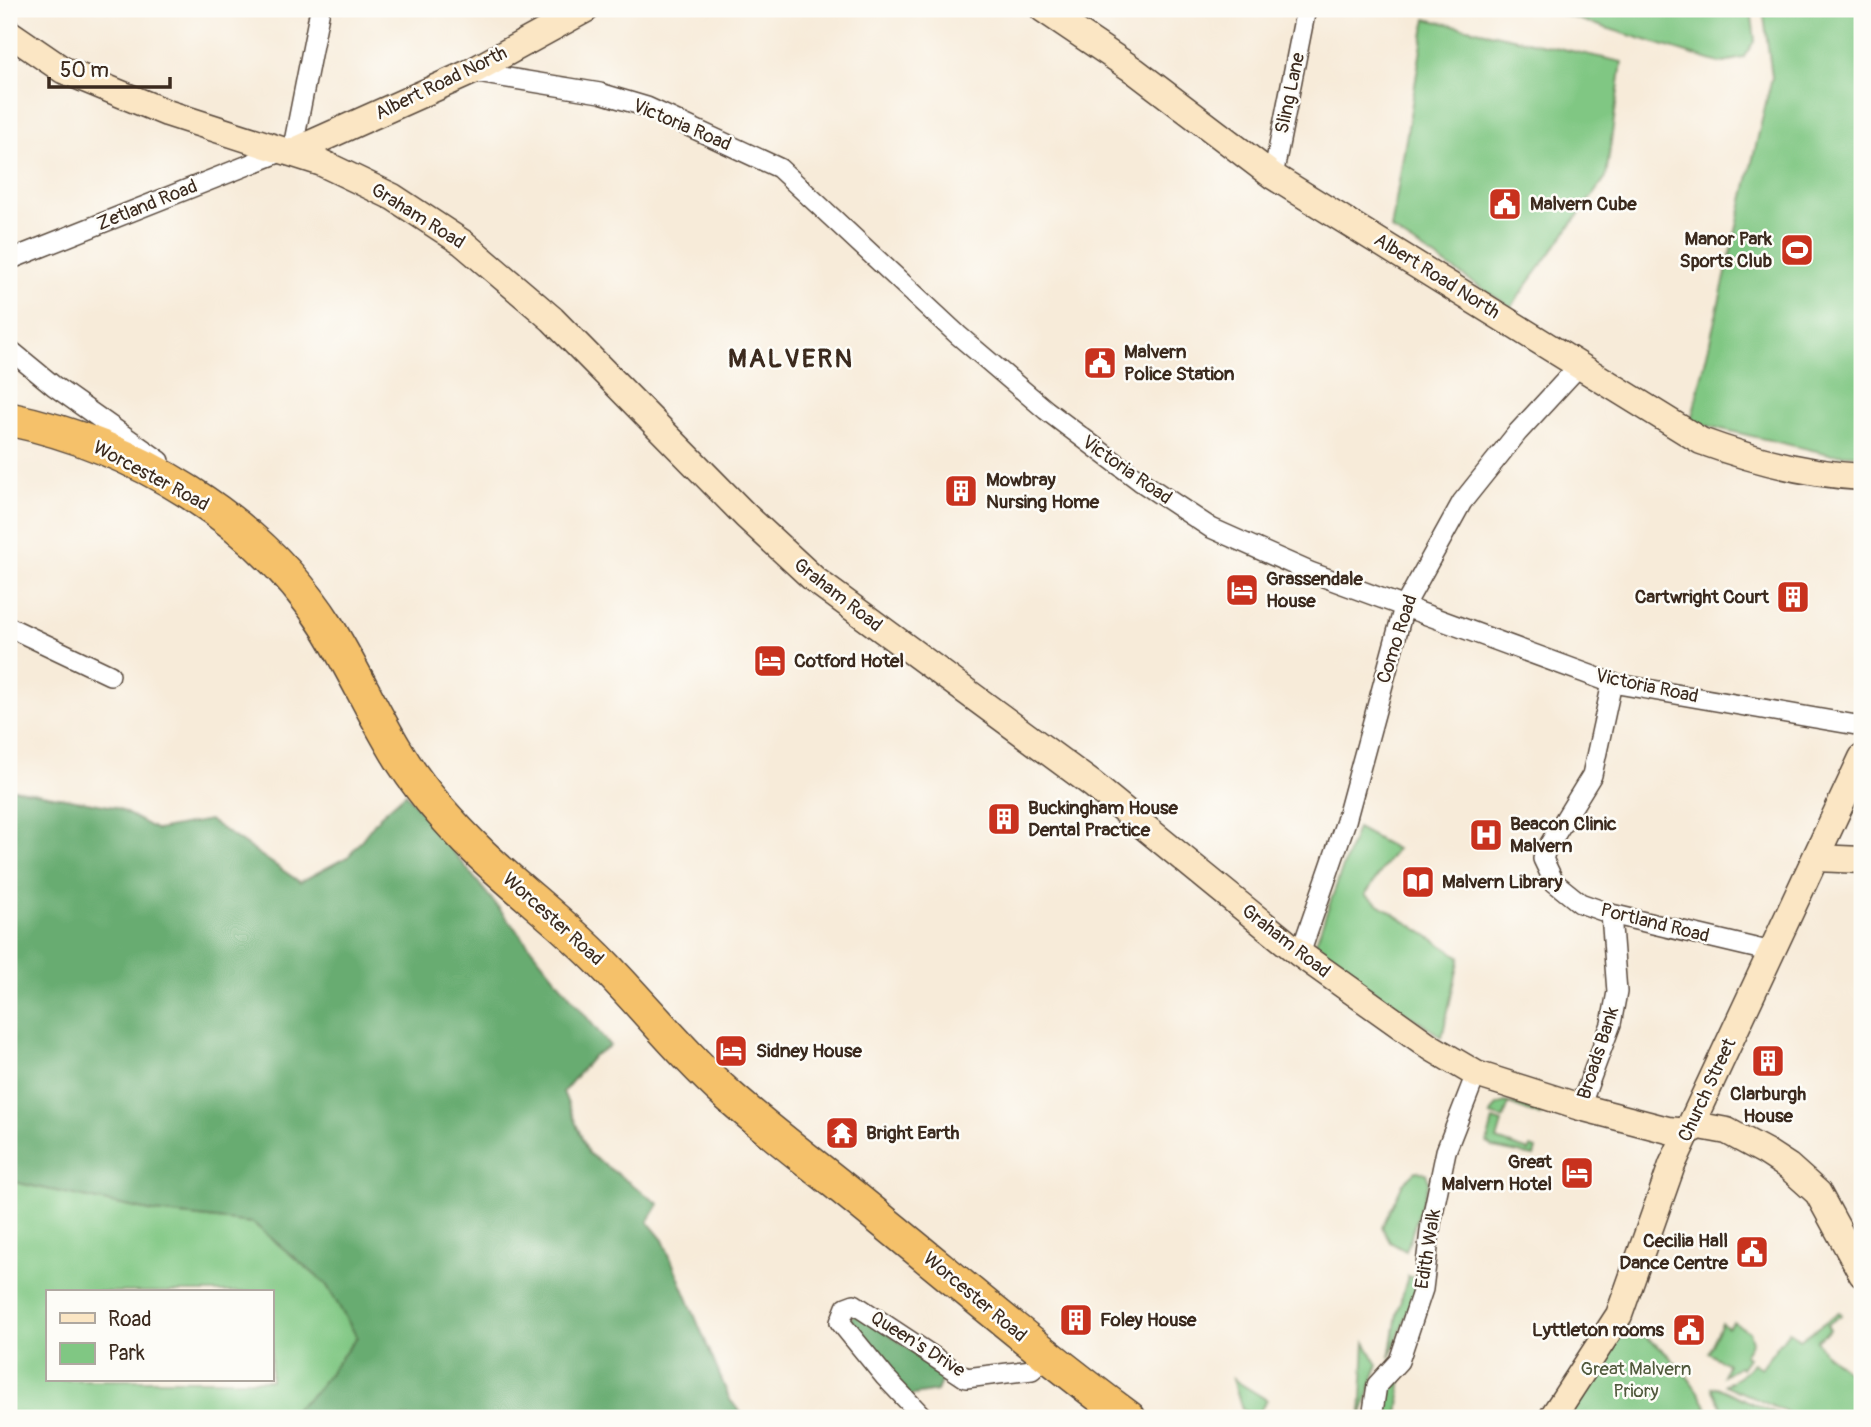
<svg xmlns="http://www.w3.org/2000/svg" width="1871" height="1427" viewBox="0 0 1871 1427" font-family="Pangolin,sans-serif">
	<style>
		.green { fill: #80c783; stroke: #5e7850; stroke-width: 2; fill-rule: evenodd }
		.forest { fill: #68ac71; stroke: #526b48; stroke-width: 2 }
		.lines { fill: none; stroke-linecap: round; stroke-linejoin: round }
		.street-casing { stroke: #57473a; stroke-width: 22 }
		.secondary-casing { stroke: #57473a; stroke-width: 29 }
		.highway-casing { stroke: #57473a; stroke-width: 36 }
		.street { stroke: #fff; stroke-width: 19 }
		.secondary { stroke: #fbe6c4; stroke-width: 26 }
		.highway { stroke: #f5c16b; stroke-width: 33 }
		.labels { text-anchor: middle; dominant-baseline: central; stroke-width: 5; stroke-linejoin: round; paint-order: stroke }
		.street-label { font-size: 19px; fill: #3b2a1e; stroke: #fdfcf7 }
		.poi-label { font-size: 19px; font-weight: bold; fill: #3b2a1e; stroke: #fdfcf7; text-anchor: start }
		.park-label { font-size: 19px; fill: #50593c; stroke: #fdfcf7 }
		.district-label { font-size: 26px; font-weight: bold; letter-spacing: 2px; fill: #3b2a1e; stroke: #fdfcf7 }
	</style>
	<rect width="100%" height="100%" fill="#fdfcf7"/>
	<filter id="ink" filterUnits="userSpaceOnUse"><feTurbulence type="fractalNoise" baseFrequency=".0143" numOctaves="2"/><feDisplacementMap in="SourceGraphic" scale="14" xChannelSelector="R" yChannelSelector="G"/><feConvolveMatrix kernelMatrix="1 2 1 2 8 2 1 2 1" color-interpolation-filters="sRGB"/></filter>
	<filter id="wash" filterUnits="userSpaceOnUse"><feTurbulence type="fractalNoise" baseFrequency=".00686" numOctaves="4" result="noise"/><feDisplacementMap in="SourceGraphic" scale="28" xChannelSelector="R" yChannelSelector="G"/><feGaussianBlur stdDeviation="1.57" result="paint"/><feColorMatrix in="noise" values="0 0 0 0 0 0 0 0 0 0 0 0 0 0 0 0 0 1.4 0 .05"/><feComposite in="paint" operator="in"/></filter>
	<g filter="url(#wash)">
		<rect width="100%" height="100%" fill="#f7ebd9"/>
		<g class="green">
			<path d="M1545,9H1751L1755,40L1743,58L1719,63Z"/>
			<path d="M1763,9H1862V455L1829,454L1691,422L1772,77Z"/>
			<path d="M1426,19L1622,62L1606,177L1511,307L1391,229Z"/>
			<path d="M1357,828L1396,849L1365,895L1460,957L1442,1037L1313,950Z"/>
			<path d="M1505,1102L1542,1109L1540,1116L1509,1104L1503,1119L1490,1115L1497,1105Z"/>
			<path d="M1493,1120L1502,1123L1497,1140L1529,1151L1531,1147L1536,1149L1534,1156L1493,1148L1487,1143Z"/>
			<path d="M1416,1171L1426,1173L1429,1182L1406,1251L1390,1242L1382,1227L1403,1183Z"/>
			<path d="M9,1181L154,1212L253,1223L326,1284L357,1337L315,1392L285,1418H9ZM47,1292H271V1380H47Z"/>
			<path d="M1408,1276L1420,1280L1390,1358L1397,1314Z"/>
			<path d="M1839,1312L1841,1315L1827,1325L1830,1330L1816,1340L1826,1354L1862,1383V1418H1799L1725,1385L1739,1377L1753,1363L1761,1368L1789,1331L1800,1340Z"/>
			<path d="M1734,1322L1749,1332L1752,1342L1744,1355L1748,1358L1741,1368L1739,1366L1723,1376L1727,1364L1708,1353L1722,1323L1728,1328Z"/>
			<path d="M1632,1328C1665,1346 1698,1383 1711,1418H1566L1625,1329Z"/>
			<path d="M1365,1342L1378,1365L1361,1417Z"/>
			<path d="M1399,1372L1402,1373L1398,1418L1378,1415L1384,1391Z"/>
			<path d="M1233,1379L1267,1400L1255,1418L1242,1409Z"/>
			<path d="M1717,1387L1786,1418H1727L1712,1388Z"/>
		</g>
		<g class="forest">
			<path d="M9,788L115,807L157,830L209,820L300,882L349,856L380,816L406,793L610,1046L593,1056L563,1092L588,1153L659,1204L648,1222L663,1240L730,1400L746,1418H285L315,1392L357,1337L326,1284L253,1223L154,1212L9,1181Z"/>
			<path d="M857,1310L944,1375L937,1391L908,1396L848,1323Z"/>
		</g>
	</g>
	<g filter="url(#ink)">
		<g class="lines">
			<defs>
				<g id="street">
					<path d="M471,72L600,93L647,107L779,168L958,335L1046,410L1140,481L1211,528L1310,572L1612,683L1862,726"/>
					<path d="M292,152L320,9"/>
					<path d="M1273,176L1306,9"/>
					<path d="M9,260L286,150"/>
					<path d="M9,349L54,386L160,461"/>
					<path d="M9,627L110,675"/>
					<path d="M1612,683L1592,775L1546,850L1543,859L1554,882L1580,903L1611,914L1772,952"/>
					<path d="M1300,954L1346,821L1404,607L1462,502L1518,432L1578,367"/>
					<path d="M1580,1107L1611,1024L1617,992L1611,914"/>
					<path d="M924,1418L885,1377L840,1322L846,1307L854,1304L966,1378L1032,1370L1046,1356"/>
					<path d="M1372,1418L1377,1385L1399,1361L1423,1289L1431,1223L1446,1151L1476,1074"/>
				</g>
				<g id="secondary">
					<path d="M1043,9L1135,71L1273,176L1701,441C1753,460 1806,474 1862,477"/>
					<path d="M9,33L63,70L167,113L322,163L393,197L463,243L552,319L746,516L815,580L1092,784L1300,954L1432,1048L1476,1074L1580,1107L1668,1130L1687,1132L1700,1126L1727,1131L1766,1152L1789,1167L1818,1193L1862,1274"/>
					<path d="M292,152L471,72L586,9"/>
					<path d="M1816,858L1862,860"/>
					<path d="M1552,1418L1619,1315L1672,1165L1862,758"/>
				</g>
				<path id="highway" d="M9,419C134,445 259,519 328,628C352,667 371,709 395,749C418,789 449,823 482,855C521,892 564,924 602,963C645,1007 683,1055 729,1096C779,1140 833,1179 884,1222C965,1288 1045,1356 1129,1418"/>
			</defs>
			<use href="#street" class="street-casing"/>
			<use href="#secondary" class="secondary-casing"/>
			<use href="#highway" class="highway-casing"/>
			<use href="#street" class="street"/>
			<use href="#secondary" class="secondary"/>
			<use href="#highway" class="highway"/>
		</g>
	</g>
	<defs>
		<symbol id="civic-square" viewBox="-11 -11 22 22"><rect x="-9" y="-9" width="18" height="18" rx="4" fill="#c8321e" stroke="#fdfcf7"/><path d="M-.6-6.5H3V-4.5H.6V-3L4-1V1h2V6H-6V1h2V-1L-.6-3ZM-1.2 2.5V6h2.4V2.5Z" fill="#fff"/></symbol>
		<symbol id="stadium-square" viewBox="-11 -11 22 22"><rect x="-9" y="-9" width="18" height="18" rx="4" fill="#c8321e" stroke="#fdfcf7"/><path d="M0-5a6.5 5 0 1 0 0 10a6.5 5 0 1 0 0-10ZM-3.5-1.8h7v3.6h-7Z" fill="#fff"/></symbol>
		<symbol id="building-square" viewBox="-11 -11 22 22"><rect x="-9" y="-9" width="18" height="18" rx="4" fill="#c8321e" stroke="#fdfcf7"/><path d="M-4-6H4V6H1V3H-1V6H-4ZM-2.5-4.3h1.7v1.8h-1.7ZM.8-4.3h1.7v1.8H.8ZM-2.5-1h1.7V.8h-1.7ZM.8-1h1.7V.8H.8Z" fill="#fff"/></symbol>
		<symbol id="hotel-square" viewBox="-11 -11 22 22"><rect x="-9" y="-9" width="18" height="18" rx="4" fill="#c8321e" stroke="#fdfcf7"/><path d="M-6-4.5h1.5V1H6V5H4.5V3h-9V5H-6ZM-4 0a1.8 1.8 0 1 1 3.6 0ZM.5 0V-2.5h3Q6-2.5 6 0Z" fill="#fff"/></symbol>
		<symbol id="hospital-square" viewBox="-11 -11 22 22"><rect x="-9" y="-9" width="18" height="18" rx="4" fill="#c8321e" stroke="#fdfcf7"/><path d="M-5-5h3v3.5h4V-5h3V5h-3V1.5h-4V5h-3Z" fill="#fff"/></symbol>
		<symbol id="library-square" viewBox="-11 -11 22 22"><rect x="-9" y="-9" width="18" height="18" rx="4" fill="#c8321e" stroke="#fdfcf7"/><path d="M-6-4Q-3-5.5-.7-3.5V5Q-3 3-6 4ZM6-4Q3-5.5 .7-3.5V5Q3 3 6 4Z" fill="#fff"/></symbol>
		<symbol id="temple-square" viewBox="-11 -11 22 22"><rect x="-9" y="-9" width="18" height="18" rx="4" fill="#c8321e" stroke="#fdfcf7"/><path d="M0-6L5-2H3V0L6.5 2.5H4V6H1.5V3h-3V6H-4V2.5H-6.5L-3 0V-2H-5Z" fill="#fff"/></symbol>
	</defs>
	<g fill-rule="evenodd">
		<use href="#civic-square" x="1486" y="185" width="38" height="38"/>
		<use href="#stadium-square" x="1778" y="231" width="38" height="38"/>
		<use href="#civic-square" x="1081" y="344" width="38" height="38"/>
		<use href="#building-square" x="942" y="472" width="38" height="38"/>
		<use href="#hotel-square" x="1223" y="571" width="38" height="38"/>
		<use href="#building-square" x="1774" y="578" width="38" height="38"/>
		<use href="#hotel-square" x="751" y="642" width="38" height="38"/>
		<use href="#building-square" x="985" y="800" width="38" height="38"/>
		<use href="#hospital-square" x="1467" y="816" width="38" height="38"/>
		<use href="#library-square" x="1399" y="863" width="38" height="38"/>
		<use href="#hotel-square" x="712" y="1032" width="38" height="38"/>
		<use href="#building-square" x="1749" y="1042" width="38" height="38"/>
		<use href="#temple-square" x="823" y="1114" width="38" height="38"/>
		<use href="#hotel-square" x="1558" y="1154" width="38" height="38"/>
		<use href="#civic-square" x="1733" y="1233" width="38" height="38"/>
		<use href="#building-square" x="1057" y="1301" width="38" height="38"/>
		<use href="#civic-square" x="1670" y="1311" width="38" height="38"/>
	</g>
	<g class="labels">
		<g class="street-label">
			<text transform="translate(441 83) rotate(-26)">Albert Road North</text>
			<text transform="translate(1290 93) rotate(-78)">Sling Lane</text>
			<text transform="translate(682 125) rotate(23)">Victoria Road</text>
			<text transform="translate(147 205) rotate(-22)">Zetland Road</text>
			<text transform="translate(418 216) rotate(32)">Graham Road</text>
			<text transform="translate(1437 276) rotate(32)">Albert Road North</text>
			<text transform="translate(1127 470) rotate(35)">Victoria Road</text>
			<text transform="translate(151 476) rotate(28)">Worcester Road</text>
			<text transform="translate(838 595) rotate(38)">Graham Road</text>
			<text transform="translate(1397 639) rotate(-72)">Como Road</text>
			<text transform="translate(1647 686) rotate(12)">Victoria Road</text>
			<text transform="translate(553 919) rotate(42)">Worcester Road</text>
			<text transform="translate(1655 923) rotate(14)">Portland Road</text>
			<text transform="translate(1286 941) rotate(38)">Graham Road</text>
			<text transform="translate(1598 1053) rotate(-72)">Broads Bank</text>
			<text transform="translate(1707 1090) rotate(-65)">Church Street</text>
			<text transform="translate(1428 1249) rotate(-81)">Edith Walk</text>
			<text transform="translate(975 1297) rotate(40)">Worcester Road</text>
			<text transform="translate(918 1344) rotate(32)">Queen's Drive</text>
		</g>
		<g class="poi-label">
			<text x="1530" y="204">Malvern Cube</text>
			<text x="1772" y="239" text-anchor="end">Manor Park<tspan x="1772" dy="22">Sports Club</tspan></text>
			<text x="1124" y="352">Malvern<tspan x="1124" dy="22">Police Station</tspan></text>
			<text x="986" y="480">Mowbray<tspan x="986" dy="22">Nursing Home</tspan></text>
			<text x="1266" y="579">Grassendale<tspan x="1266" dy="22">House</tspan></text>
			<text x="1769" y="597" text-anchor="end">Cartwright Court</text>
			<text x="794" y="661">Cotford Hotel</text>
			<text x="1028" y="808">Buckingham House<tspan x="1028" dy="22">Dental Practice</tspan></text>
			<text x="1510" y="824">Beacon Clinic<tspan x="1510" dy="22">Malvern</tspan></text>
			<text x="1442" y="882">Malvern Library</text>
			<text x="756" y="1051">Sidney House</text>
			<text x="1768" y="1094" text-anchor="middle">Clarburgh<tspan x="1768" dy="22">House</tspan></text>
			<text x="866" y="1133">Bright Earth</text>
			<text x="1552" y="1162" text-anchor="end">Great<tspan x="1552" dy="22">Malvern Hotel</tspan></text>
			<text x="1728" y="1241" text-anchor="end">Cecilia Hall<tspan x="1728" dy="22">Dance Centre</tspan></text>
			<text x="1100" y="1320">Foley House</text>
			<text x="1664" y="1330" text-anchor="end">Lyttleton rooms</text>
		</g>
		<g class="park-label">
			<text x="1636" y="1369">Great Malvern<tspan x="1636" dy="22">Priory</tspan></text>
		</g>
		<g class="district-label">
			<text x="791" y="359">MALVERN</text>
		</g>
	</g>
	<rect width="1871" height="1427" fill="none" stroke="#fdfcf7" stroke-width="35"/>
	<rect x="46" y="1290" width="228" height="91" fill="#fdfcf7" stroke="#afa8a0" stroke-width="2"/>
	<rect x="60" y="1313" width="35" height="10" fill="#fbe6c4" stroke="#afa8a0" stroke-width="2"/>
	<text x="108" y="1326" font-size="21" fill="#3b2a1e">Road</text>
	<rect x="60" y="1343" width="35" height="21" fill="#80c783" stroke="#afa8a0" stroke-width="2"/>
	<text x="108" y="1360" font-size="21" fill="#3b2a1e">Park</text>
	<path d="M49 77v10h121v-10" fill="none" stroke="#3b2a1e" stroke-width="3.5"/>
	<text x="60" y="77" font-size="21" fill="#3b2a1e" stroke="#fdfcf7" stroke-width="5" paint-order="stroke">50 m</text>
</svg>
